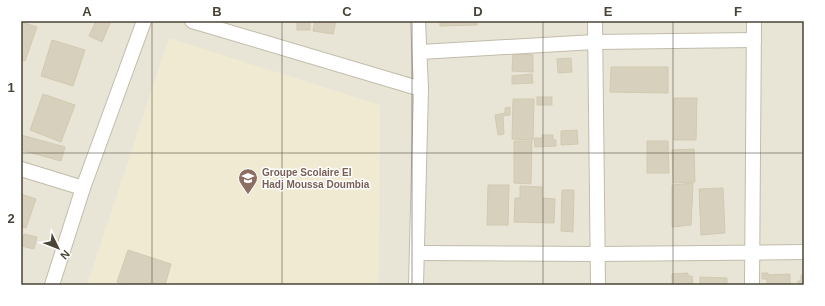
<svg xmlns="http://www.w3.org/2000/svg" width="825" height="306" viewBox="0 0 825 306" font-family="Helvetica,sans-serif">
	<style>
		.residential { fill: #e9e5d6 }
		.education { fill: #efead1 }
		.building { fill: #d7d0bd; stroke: #d2c9b0 }
		.lines { fill: none; stroke-linecap: round; stroke-linejoin: round }
		.minor-casing { stroke: #c1bcaa; stroke-width: 16 }
		.minor { stroke: #fff; stroke-width: 14 }
		.grid { fill: none; stroke: #494436; stroke-width: 1; stroke-opacity: 0.55 }
		.labels { text-anchor: middle; dominant-baseline: central; stroke-width: 3; stroke-linejoin: round; paint-order: stroke }
		.education-label { font-size: 10px; font-weight: bold; fill: #785e54; stroke: #fff; text-anchor: start }
		.neatline { fill: none; stroke: #494436; stroke-width: 1.5 }
		.grid-label { font-size: 13px; text-anchor: middle; font-weight: bold; fill: #494436 }
	</style>
	<rect width="100%" height="100%" fill="#f5f3e8"/>
	<rect class="residential" x="21" y="21" width="783" height="264"/>
	<path class="education" d="M169,38L380,105L379,285H87Z"/>
	<g class="building">
		<path d="M96,21H111L102,42L89,36Z"/>
		<rect x="297" y="21" width="13" height="9"/>
		<path d="M315,21H336L333,34L313,31Z"/>
		<path d="M440,21H477V25L440,26Z"/>
		<path d="M21,22L37,27L25,61L21,60Z"/>
		<path d="M52,40L85,50L73,86L41,76Z"/>
		<path d="M513,54L533,55V72L512,71Z"/>
		<path d="M571,58L572,72L558,73L557,59Z"/>
		<path d="M611,67H668V93L610,92Z"/>
		<path d="M532,74L533,83L512,84V76Z"/>
		<path d="M43,94L75,105L61,142L30,130Z"/>
		<rect x="537" y="97" width="15" height="8"/>
		<path d="M674,98H697L696,140H674Z"/>
		<path d="M513,99H534L533,140L512,139Z"/>
		<path d="M510,107V115L503,116L504,134L498,135L495,115L505,113V108Z"/>
		<path d="M577,130L578,144L561,145V131Z"/>
		<path d="M21,135L65,147L61,161L21,150Z"/>
		<path d="M542,135H553V140H556V146L535,147L534,138H543Z"/>
		<path d="M514,141H532L531,184L514,183Z"/>
		<path d="M647,141H668L669,173H647Z"/>
		<path d="M694,149L695,182L673,183L672,150Z"/>
		<path d="M693,183L691,225L672,227V185Z"/>
		<path d="M488,185H509L508,225H487Z"/>
		<path d="M520,186L542,187V198L555,199L554,223L514,222L515,198H520Z"/>
		<path d="M723,188L725,233L701,235L699,189Z"/>
		<path d="M562,190H574L573,232L561,231Z"/>
		<path d="M21,194L36,199L26,228L21,227Z"/>
		<path d="M24,234L37,237L34,249L21,246Z"/>
		<path d="M128,250L171,264L165,285H127L117,282Z"/>
		<path d="M688,273V276H692L693,285H672V274Z"/>
		<path d="M762,273H768V275L790,274V285H767V279H762Z"/>
		<path d="M801,275H804V285H798V281H801Z"/>
		<path d="M700,277L727,278V285H700Z"/>
	</g>
	<g class="lines">
		<defs>
			<g id="minor">
				<path d="M192,21L421,89"/>
				<path d="M595,21L598,285"/>
				<path d="M420,52L595,42L754,40"/>
				<path d="M21,169L83,188"/>
				<path d="M417,253L598,254L804,252"/>
				<path d="M52,285L83,188L144,21"/>
				<path d="M416,285L421,89L418,21"/>
				<path d="M752,285L754,21"/>
			</g>
		</defs>
		<use href="#minor" class="minor-casing"/>
		<use href="#minor" class="minor"/>
	</g>
	<path class="grid" d="M152,21V285M282,21V285M412,21V285M543,21V285M673,21V285M21,153H804"/>
	<defs>
		<symbol id="school-pin" viewBox="-11 -11 22 30"><path d="M0 17L-7.5 6A9.5 9.5 0 1 1 7.5 6Z" fill="#8d6e63" stroke="#fff"/><path d="M0-5L7-2L0 1L-7-2ZM-4 1L0 2.5L4 1V4Q0 6-4 4Z" fill="#fff"/></symbol>
	</defs>
	<g fill-rule="evenodd">
		<use href="#school-pin" x="237" y="167" width="22" height="30"/>
	</g>
	<g class="labels">
		<g class="education-label">
			<text x="262" y="172">Groupe Scolaire El<tspan x="262" dy="12">Hadj Moussa Doumbia</tspan></text>
		</g>
	</g>
	<rect width="825" height="306" fill="none" stroke="#ffffff" stroke-width="44"/>
	<g transform="translate(58 248) rotate(133)" stroke="#ffffff" stroke-width="3" paint-order="stroke">
	<path d="M0-3L7 15L0 10L-7 15Z" fill="#494436"/>
	<text y="-6" font-size="11" font-weight="bold" text-anchor="middle" fill="#494436">N</text>
	</g>
	<rect x="22" y="22" width="781" height="262" class="neatline"/>
	<g class="grid-label">
		<text x="87" y="16">A</text>
		<text x="217" y="16">B</text>
		<text x="347" y="16">C</text>
		<text x="478" y="16">D</text>
		<text x="608" y="16">E</text>
		<text x="738" y="16">F</text>
		<text x="11" y="92">1</text>
		<text x="11" y="223">2</text>
	</g>
</svg>
